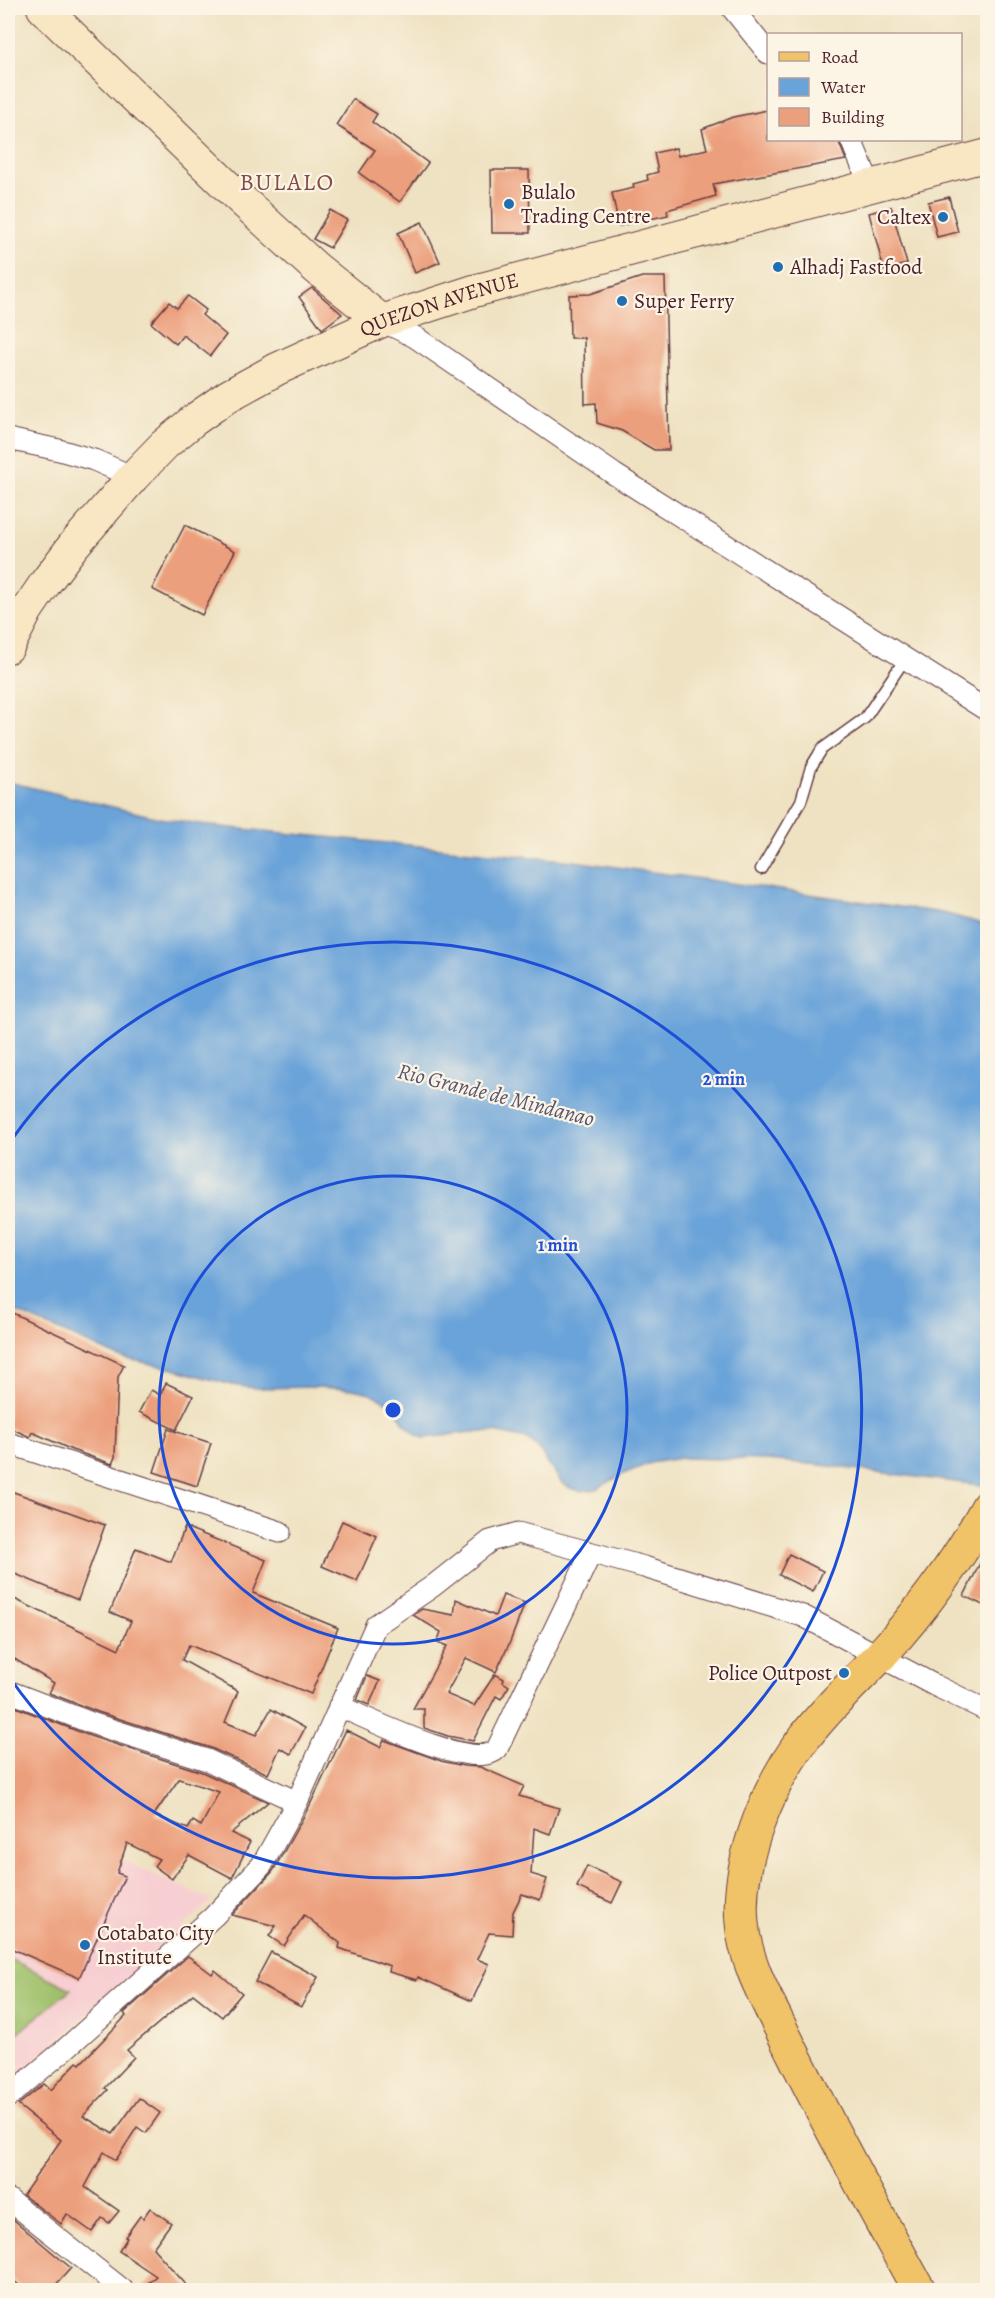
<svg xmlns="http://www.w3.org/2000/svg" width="995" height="2298" viewBox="0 0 995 2298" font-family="Alegreya,serif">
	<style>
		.built { fill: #f7cfd2 }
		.green { fill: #9ec069; stroke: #74704a; stroke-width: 1.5 }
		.water { fill: #69a3d9; stroke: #5a6182; stroke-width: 1.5 }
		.building { fill: #ec9f7c; fill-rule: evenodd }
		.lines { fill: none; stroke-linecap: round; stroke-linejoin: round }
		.lane-casing { stroke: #633c42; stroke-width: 13 }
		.street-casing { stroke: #633c42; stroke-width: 23 }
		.secondary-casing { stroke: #633c42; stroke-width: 34 }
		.primary-casing { stroke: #633c42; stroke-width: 35 }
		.lane { stroke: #fff; stroke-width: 10 }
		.street { stroke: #fff; stroke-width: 21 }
		.secondary { stroke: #f9e7c3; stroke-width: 32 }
		.primary { stroke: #f1c369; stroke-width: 33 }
		.ring { fill: none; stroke: #1d4ed8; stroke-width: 3 }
		.poi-dot { fill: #1f6fb2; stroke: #fcf5e5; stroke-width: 2 }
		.labels { text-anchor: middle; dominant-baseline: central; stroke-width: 4.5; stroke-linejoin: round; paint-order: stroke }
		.poi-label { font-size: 21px; fill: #4a1f2b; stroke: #fcf5e5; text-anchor: start }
		.street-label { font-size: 21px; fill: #4a1f2b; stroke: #fcf5e5 }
		.water-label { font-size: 22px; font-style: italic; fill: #565471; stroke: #fcf5e5 }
		.quarter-label { font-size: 24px; letter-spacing: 1.5px; fill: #834c47; stroke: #fcf5e5 }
		.centre { fill: #1d4ed8; stroke: #fcf5e5; stroke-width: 3 }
		.ring-label { font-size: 18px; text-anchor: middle; font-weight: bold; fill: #1d4ed8; stroke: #fcf5e5; stroke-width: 4.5; stroke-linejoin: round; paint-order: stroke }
	</style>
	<rect width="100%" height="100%" fill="#fcf5e5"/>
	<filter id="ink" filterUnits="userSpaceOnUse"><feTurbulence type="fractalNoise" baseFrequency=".0167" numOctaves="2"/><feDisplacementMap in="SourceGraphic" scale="12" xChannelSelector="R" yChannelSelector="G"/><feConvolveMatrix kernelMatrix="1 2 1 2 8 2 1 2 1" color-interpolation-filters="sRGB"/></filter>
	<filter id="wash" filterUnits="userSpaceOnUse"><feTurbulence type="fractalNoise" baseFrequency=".008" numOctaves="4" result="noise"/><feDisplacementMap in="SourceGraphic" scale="24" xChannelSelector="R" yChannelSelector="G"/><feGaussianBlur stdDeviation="1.35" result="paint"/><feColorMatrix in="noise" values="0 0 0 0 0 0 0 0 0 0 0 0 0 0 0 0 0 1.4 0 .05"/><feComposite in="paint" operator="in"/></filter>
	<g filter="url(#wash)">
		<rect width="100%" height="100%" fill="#efe2c2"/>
		<path class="built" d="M8,1810L212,1900L115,1990L8,2083Z"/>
		<path class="green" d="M8,1958L71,1989L8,2041Z"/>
		<path class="water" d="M8,782L159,818L221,827L574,861L943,913L987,925V1486L821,1465L767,1460L681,1458L650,1463L623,1474L596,1489L581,1491L572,1489L562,1483L537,1447L526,1439L495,1432H471L424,1438L417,1435L404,1423L393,1405L371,1393L352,1389L316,1387L255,1388L232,1385L170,1368L119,1357L8,1308Z"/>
		<g id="blocks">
			<g class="building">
				<path d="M353,99L377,114L372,122L428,163L400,202L359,173L375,150L336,125Z"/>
				<path d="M768,110V140H838L846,160L713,184L716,196L667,210L668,215L619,226L612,193L634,188L633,184L648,180L647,175L658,172L654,153L676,148L678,156L707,149L702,129L733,117Z"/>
				<path d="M491,170H529L530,233H492Z"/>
				<path d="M949,197L958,232L937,237L928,202Z"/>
				<path d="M891,207L907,264L884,270L869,213Z"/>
				<path d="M330,210L347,220L330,248L313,239Z"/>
				<path d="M422,222L440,262L415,273L398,233Z"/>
				<path d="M642,277H665L669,450H654L622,431L597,423L596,403L585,404L584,338H570L569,295L590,294Z"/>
				<path d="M312,288L342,314L322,329L299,297Z"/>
				<path d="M188,296L206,310L202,315L226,335L210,356L183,335L176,344L151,323L169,302L177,308Z"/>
				<path d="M185,525L235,551L202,615L152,589Z"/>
				<path d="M8,1311L124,1365L118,1377L115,1457L112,1464L72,1450L32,1432L30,1437L8,1427Z"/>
				<path d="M166,1383L193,1396L176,1430L139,1412L151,1390L160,1395Z"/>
				<path d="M168,1429L211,1443L197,1486L154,1472Z"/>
				<path d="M8,1490L105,1525L78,1600L8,1571Z"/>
				<path d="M342,1521L377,1536L357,1581L322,1566Z"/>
				<path d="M185,1527L266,1560L253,1593L338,1628L311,1694L189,1645L182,1660L238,1691L225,1722L256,1735L271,1709L305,1728L291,1754L280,1748L268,1774L211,1748L98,1712L49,1693L54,1683L8,1655V1596L119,1649L131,1621L110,1612L136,1548L171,1562Z"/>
				<path d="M987,1549V1607L964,1596Z"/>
				<path d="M789,1554L823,1571L813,1592L779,1575Z"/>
				<path d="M503,1595L525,1603L510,1642L496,1672L466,1658L446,1694L474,1706L495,1674L504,1679L503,1682L509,1686L501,1699L496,1696L473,1741L448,1736L424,1728V1709H413L447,1646L437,1642L441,1632L413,1615L422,1609L454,1615L456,1599L495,1616Z"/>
				<path d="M367,1676L380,1681L369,1705L357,1700Z"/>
				<path d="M8,1704L90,1736L202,1772L268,1802L231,1833L250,1842L232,1878L189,1855L172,1879L154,1866L159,1859L127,1843L117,1873L125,1876L79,1978L8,1947ZM179,1779L219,1792L201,1826L193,1821L188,1829L154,1815Z"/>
				<path d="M346,1730L380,1747L384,1740L441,1761L464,1766L480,1767L524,1786L519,1796L559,1808L550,1834L534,1828L531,1874L547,1879L540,1900L522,1894L513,1912L512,1935L489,1933L477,1959L489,1964L472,2001L418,1977L417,1980L389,1972L390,1966L339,1948L340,1943L304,1915L284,1946L269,1936L276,1926L232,1915L273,1871L309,1807Z"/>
				<path d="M587,1866L622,1882L612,1903L577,1887Z"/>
				<path d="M271,1952L318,1977L301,2007L255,1982Z"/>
				<path d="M188,1956L212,1974L215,1970L242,1993L222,2017L193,1994L127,2050L134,2057L105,2088L108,2090L83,2116L113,2134L139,2098L160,2113L146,2133L137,2127L116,2160L104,2152L85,2187L119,2211L109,2223L102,2218L92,2232L67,2214L61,2224L23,2195L61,2140L18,2105L44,2084L51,2090L77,2062L80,2064L126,2016L124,2013Z"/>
				<path d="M150,2208L171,2223L153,2248L191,2290H140L156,2276L119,2251L127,2238L125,2237L140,2216L143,2218Z"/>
				<path d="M8,2215L71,2268L51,2290H25L8,2276Z"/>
			</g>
		</g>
	</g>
	<g filter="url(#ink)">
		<use href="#blocks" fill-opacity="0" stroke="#633c42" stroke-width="1.5"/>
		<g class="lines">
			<defs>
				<path id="lane" d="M761,869L801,801L811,767L822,749L865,718L905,659"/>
				<g id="street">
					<path d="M732,8L768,53"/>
					<path d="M851,140L870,185"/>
					<path d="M382,321L415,337L614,474L988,711"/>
					<path d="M8,439L59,450L94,460L133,477"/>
					<path d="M8,1443L280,1532"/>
					<path d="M8,1691L94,1724L207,1760L297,1802"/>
					<path d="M339,1706C366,1718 475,1772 497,1749L591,1553"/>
					<path d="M8,2097L63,2051L214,1916L262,1865L297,1802L376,1625L433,1586L490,1541L518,1533L644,1567L803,1616L934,1685L988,1711"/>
					<path d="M8,2199L123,2290"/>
				</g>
				<g id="secondary">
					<path d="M43,8L235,194L316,268L382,321"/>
					<path id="s1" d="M8,647L27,610L46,582L73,546L133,477L164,445L194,420L228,396L277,369L382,321L474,291L988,155"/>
				</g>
				<path id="primary" d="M919,2290C873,2207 827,2123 785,2037C768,2002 745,1963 742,1923C736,1863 768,1784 805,1737C827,1708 854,1683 879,1657C921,1611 958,1561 988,1506"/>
			</defs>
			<use href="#lane" class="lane-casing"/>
			<use href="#street" class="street-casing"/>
			<use href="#secondary" class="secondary-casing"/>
			<use href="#primary" class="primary-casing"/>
			<use href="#lane" class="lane"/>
			<use href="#street" class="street"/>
			<use href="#secondary" class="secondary"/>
			<use href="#primary" class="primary"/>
		</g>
	</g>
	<g class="ring">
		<circle cx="393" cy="1410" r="234"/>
		<path d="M10 1142A468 468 0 1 1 10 1678"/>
	</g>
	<g class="poi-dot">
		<circle cx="509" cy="204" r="6"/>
		<circle cx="943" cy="217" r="6"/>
		<circle cx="778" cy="267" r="6"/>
		<circle cx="622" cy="301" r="6"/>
		<circle cx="844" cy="1673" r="6"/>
		<circle cx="85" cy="1945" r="6"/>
	</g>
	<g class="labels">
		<g class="poi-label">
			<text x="521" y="192">Bulalo<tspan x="521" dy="24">Trading Centre</tspan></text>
			<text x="931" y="217" text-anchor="end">Caltex</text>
			<text x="790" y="267">Alhadj Fastfood</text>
			<text x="634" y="301">Super Ferry</text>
			<text x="832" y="1673" text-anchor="end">Police Outpost</text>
			<text x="97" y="1933">Cotabato City<tspan x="97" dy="24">Institute</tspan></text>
		</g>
		<g class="street-label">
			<text stroke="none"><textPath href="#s1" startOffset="568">QUEZON AVENUE</textPath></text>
		</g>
		<g class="water-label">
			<text transform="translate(496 1095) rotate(14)">Rio Grande de Mindanao</text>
		</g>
		<g class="quarter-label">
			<text x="287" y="182">BULALO</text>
		</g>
	</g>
	<circle cx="393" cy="1410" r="9" class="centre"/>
	<g class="ring-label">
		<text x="724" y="1085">2 min</text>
		<text x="558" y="1251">1 min</text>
	</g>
	<rect width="995" height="2298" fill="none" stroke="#fcf5e5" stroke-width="30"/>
	<rect x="767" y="33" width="195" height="108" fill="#fcf5e5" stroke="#b59f9b" stroke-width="1.5"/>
	<rect x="779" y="52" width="30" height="9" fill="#f1c369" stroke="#b59f9b" stroke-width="1.5"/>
	<text x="821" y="63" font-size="18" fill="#4a1f2b">Road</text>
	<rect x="779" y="78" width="30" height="18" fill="#69a3d9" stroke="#b59f9b" stroke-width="1.5"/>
	<text x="821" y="93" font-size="18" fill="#4a1f2b">Water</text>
	<rect x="779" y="108" width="30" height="18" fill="#ec9f7c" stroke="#b59f9b" stroke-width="1.5"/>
	<text x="821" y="123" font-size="18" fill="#4a1f2b">Building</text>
</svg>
